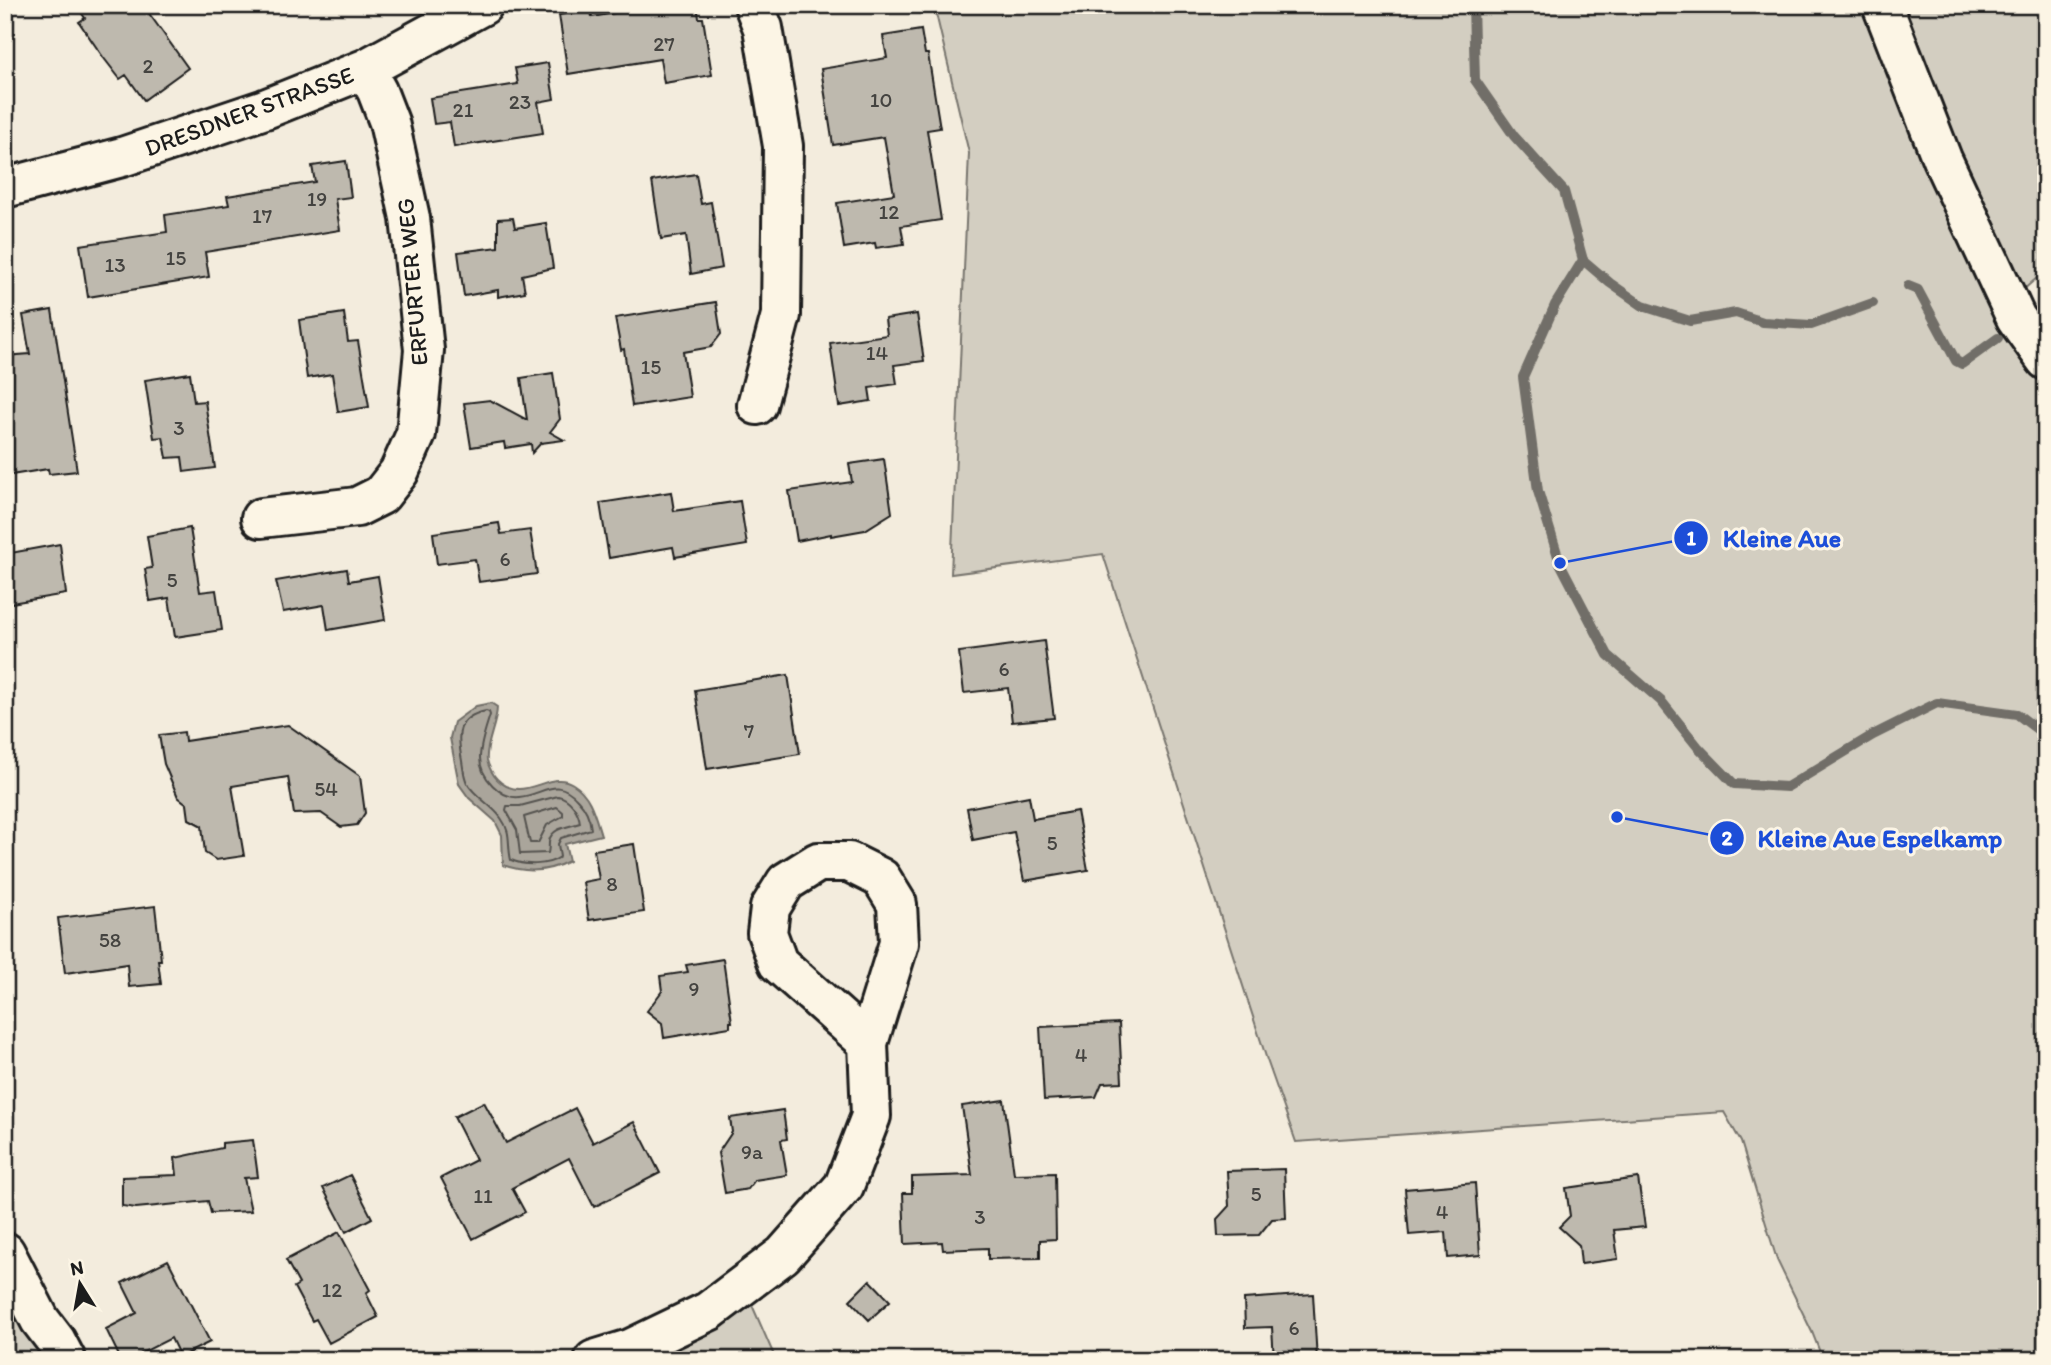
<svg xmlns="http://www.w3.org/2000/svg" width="2051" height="1365" viewBox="0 0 2051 1365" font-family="Itim,sans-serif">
<rect width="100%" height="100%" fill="#f3ecdd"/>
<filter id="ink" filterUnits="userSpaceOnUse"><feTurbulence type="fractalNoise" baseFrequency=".0143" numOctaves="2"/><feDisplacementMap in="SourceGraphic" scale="14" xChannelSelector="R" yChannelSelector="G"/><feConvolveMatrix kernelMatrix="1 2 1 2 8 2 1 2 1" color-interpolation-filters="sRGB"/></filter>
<g filter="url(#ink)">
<path fill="#d3cec1" stroke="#78756e" stroke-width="2" d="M 934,5 L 2046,5 L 2046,270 L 2022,291 L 2046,331 L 2046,1360 L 1823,1360 L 1812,1332 L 1777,1260 L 1741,1142 L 1724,1112 C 1581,1121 1439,1133 1296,1142 L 1267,1060 L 1103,554 L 951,574 L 969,153 Z
M 5,1286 L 42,1360 L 5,1360 Z
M 752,1305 L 776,1360 L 623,1360 L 633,1356 Z"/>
<path fill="#aaa59b" stroke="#716e68" stroke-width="2" d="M 491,703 L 497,707 C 497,724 485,745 487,760 C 488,766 493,775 497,779 C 523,806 549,768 573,784 C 591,795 595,816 601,835 L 565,844 L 569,861 C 548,872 525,873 503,865 L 502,835 L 495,821 L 469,798 L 459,784 L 450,738 L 454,722 L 476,706 Z"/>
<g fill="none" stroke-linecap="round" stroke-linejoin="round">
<path stroke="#55534f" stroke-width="2" d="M 486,711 L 489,712 L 490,715 C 486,728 480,744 480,758 C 480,776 500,799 519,797 C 544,795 556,775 578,800 C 586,808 590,818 591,829 L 561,838 L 558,844 L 560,857 C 548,866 524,866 511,860 C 507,844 512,833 501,818 C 492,805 475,797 467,783 C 464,777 463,768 462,761 C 457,736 455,717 486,711 Z
M 558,796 C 570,798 579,812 580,823 C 569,827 552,827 549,841 C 549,845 549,849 548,853 L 520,854 L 517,830 L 506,810 L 507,806 L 520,806 Z
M 557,807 L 563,812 L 563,816 L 547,825 L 538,843 L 530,843 L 524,817 Z"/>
<path stroke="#716e68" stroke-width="10" d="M 1473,5 L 1475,80 L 1514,136 L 1564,191 L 1583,260 L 1555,305 L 1523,377 L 1538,491 L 1560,563 L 1608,655 L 1661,701 L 1698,747 L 1734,784 L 1787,787 L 1873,735 L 1937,703 L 2017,714 L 2046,736
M 1583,260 L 1610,283 L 1643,306 L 1690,321 L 1736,313 L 1763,322 L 1811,325 L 1873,303
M 1908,286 L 1918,290 L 1956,361 L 1962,364 L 1998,338
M 2044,303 L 2046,301"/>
</g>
<path fill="#beb9ae" stroke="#1c1c1c" stroke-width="2" d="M 76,5 L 143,5 L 188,68 L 144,100 L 126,75 L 120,79 L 103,57 L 79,22 L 85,18 Z
M 660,5 L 697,5 L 699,18 L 703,18 L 712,75 L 664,83 L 660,59 L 568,74 L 559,15 L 591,10 L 592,17 Z
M 921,30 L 925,54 L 928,54 L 940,128 L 927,130 L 941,220 L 901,226 L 904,244 L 876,248 L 875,243 L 844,248 L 837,203 L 894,194 L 884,137 L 833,145 L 821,69 L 887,58 L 883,36 Z
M 548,63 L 554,99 L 538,102 L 543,133 L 454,147 L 450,122 L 434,124 L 430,98 L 518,84 L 515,68 Z
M 346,161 L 351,197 L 335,199 L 340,230 L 205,252 L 209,277 L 88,297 L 80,245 L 167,232 L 165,215 L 229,205 L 227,196 L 315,182 L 312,166 Z
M 696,174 L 701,204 L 711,202 L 722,268 L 691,274 L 686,235 L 661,239 L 652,181 Z
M 513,218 L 515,228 L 546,223 L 553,268 L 522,275 L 525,292 L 498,297 L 498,290 L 464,296 L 458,252 L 498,247 L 498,219 Z
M 716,302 L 721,334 L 711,347 L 683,352 L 690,397 L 632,406 L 624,349 L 621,350 L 615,318 Z
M 52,310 L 77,471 L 49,474 L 48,469 L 5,476 L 5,356 L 30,354 L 23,315 Z
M 344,313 L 348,342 L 358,341 L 369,407 L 338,412 L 332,374 L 307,378 L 299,320 Z
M 917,314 L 924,361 L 894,365 L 897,384 L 869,388 L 871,401 L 839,406 L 830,343 L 887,335 L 885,319 Z
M 190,373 L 194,402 L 205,401 L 215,468 L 184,472 L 182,457 L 167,458 L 163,437 L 154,438 L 145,380 Z
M 553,373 L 560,419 L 550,432 L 564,440 L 541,443 L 532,453 L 531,444 L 505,448 L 504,442 L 471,447 L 464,403 L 490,400 L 527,420 L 521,378 Z
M 884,459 L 892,513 L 865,530 L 831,536 L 831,534 L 797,541 L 789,491 L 852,482 L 849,464 Z
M 671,492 L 674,511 L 740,501 L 747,545 L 675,557 L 673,547 L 609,558 L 600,503 Z
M 499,523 L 501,534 L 530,530 L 537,574 L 479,582 L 475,559 L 437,564 L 433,533 Z
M 190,528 L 200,592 L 216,590 L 222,630 L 175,637 L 169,598 L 150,601 L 145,569 L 152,568 L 147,536 Z
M 60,544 L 66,594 L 5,604 L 5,554 Z
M 347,569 L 349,581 L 378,576 L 385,620 L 328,630 L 324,605 L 283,612 L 276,581 Z
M 1044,641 L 1054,718 L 1012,722 L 1008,688 L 964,693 L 959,652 Z
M 788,675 L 800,754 L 707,769 L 695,690 Z
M 288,725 L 360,776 L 365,813 L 357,825 L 341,827 L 321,813 L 294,814 L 288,777 L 232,786 L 244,856 L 216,860 L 205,853 L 202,826 L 189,819 L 187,804 L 178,797 L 164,764 L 159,735 L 184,732 L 185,741 Z
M 1029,796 L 1033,819 L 1077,811 L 1088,870 L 1024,881 L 1014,832 L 973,840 L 967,808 Z
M 634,844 L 644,912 L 589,920 L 583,882 L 599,879 L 594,850 Z
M 155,906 L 161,960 L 158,960 L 161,984 L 129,987 L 127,964 L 65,973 L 58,918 Z
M 723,959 L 732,1022 L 730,1022 L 730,1027 L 664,1038 L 662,1023 L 647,1011 L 662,991 L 660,976 L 688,972 L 686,965 Z
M 1119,1023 L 1122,1082 L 1102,1083 L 1096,1097 L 1044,1100 L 1040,1027 Z
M 1004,1100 L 1014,1174 L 1055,1173 L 1056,1239 L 1040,1240 L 1040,1258 L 988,1259 L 988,1248 L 943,1250 L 942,1242 L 905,1244 L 903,1193 L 912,1193 L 912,1177 L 972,1175 L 962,1106 Z
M 484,1102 L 506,1143 L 575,1108 L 593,1143 L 634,1122 L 660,1173 L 594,1207 L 569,1158 L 512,1188 L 525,1212 L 473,1239 L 441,1178 L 476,1160 L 454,1117 Z
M 783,1110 L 787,1139 L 781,1140 L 787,1175 L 755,1180 L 748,1189 L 725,1193 L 718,1153 L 732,1132 L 730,1118 Z
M 253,1140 L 258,1177 L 244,1178 L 251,1211 L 211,1213 L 208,1201 L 136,1208 L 122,1206 L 122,1177 L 177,1175 L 175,1158 L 222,1148 L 222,1143 Z
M 1284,1169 L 1286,1218 L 1272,1219 L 1259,1235 L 1218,1236 L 1217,1219 L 1229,1206 L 1227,1171 Z
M 350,1175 L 372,1218 L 346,1232 L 323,1188 Z
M 1638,1178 L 1645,1227 L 1614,1230 L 1618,1259 L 1581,1264 L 1579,1245 L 1559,1227 L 1570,1216 L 1566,1188 Z
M 1475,1183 L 1480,1255 L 1448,1258 L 1446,1232 L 1409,1235 L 1405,1189 Z
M 339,1232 L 370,1290 L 366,1293 L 378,1317 L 329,1343 L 316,1319 L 312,1321 L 294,1287 L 299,1284 L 286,1260 Z
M 168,1260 L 210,1342 L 180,1357 L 171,1338 L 128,1360 L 121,1360 L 106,1329 L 137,1313 L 122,1283 Z
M 870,1280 L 890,1301 L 869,1320 L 850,1300 Z
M 1313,1294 L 1317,1360 L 1274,1360 L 1272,1327 L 1245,1328 L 1244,1299 Z"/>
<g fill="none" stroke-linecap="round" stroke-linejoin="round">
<defs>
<path id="minor" d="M 754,5 L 763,28 L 783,146 L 781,315 L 757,405
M 1882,5 L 1942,159 L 2016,318 L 2046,360
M 5,188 L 122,157 L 265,109 L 365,69 L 483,5
M 261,518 L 357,507 L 381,495 L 399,472 L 416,434 L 424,350 L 410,218 L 389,122 L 377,91 L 365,69
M 5,1252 L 40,1320 L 56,1341 L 66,1360
M 594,1360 L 630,1349 L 709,1311 L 783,1255 L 844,1186 L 871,1116 L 868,1043 L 899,943 L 897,904 L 881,878 L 849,862 L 818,862 L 786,882 L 770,908 L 767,933 L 778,963 L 868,1043"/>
</defs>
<use href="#minor" stroke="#1c1c1c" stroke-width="44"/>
<use href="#minor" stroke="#fcf5e5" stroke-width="38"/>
</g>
</g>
<g text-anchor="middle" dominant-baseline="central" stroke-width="6" stroke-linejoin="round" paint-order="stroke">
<g font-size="21" fill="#444340">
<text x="664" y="43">27</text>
<text x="148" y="65">2</text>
<text x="881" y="99">10</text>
<text x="520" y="101">23</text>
<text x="463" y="109">21</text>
<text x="317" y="198">19</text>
<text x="889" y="211">12</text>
<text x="262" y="215">17</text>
<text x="176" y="257">15</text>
<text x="115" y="264">13</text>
<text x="877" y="352">14</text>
<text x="651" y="366">15</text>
<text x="179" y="427">3</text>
<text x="505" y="558">6</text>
<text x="172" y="579">5</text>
<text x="1004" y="668">6</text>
<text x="749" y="730">7</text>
<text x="326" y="788">54</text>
<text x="1052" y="842">5</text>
<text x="612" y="883">8</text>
<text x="110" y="939">58</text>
<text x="694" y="988">9</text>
<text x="1081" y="1054">4</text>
<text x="752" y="1151">9a</text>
<text x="1256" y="1193">5</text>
<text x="483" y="1195">11</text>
<text x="1442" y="1211">4</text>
<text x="980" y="1216">3</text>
<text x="332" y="1289">12</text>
<text x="1294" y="1327">6</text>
</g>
<g font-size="24" fill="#1c1c1c" stroke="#fcf5e5">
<text transform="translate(249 111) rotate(-20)">DRESDNER STRASSE</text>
<text transform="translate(412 282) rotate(-95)">ERFURTER WEG</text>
</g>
</g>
<path fill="none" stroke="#1d4ed8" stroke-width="2.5" d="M1560 563L1691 538M1617 817L1727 838"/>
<g fill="#1d4ed8" stroke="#fcf5e5" stroke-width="2.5">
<circle cx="1560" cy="563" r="7"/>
<circle cx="1617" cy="817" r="7"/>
<circle cx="1691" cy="538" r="18"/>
<circle cx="1727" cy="838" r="18"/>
</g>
<g font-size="21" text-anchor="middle" font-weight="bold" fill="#fff">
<text x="1691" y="545">1</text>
<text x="1727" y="845">2</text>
</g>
<g font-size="26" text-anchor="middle" font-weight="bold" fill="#1d4ed8" stroke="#fcf5e5" stroke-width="6" stroke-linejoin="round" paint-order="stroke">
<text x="1782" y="547">Kleine Aue</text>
<text x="1880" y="847">Kleine Aue Espelkamp</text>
</g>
<rect width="2051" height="1365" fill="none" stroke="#fcf5e5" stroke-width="28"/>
<rect x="14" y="14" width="2023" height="1337" fill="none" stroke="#1c1c1c" stroke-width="2.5" filter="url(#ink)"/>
<g transform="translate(80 1284) rotate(349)" stroke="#fcf5e5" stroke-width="5" paint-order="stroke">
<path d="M0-5L12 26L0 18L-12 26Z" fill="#1c1c1c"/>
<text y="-10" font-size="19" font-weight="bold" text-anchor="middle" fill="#1c1c1c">N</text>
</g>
</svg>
